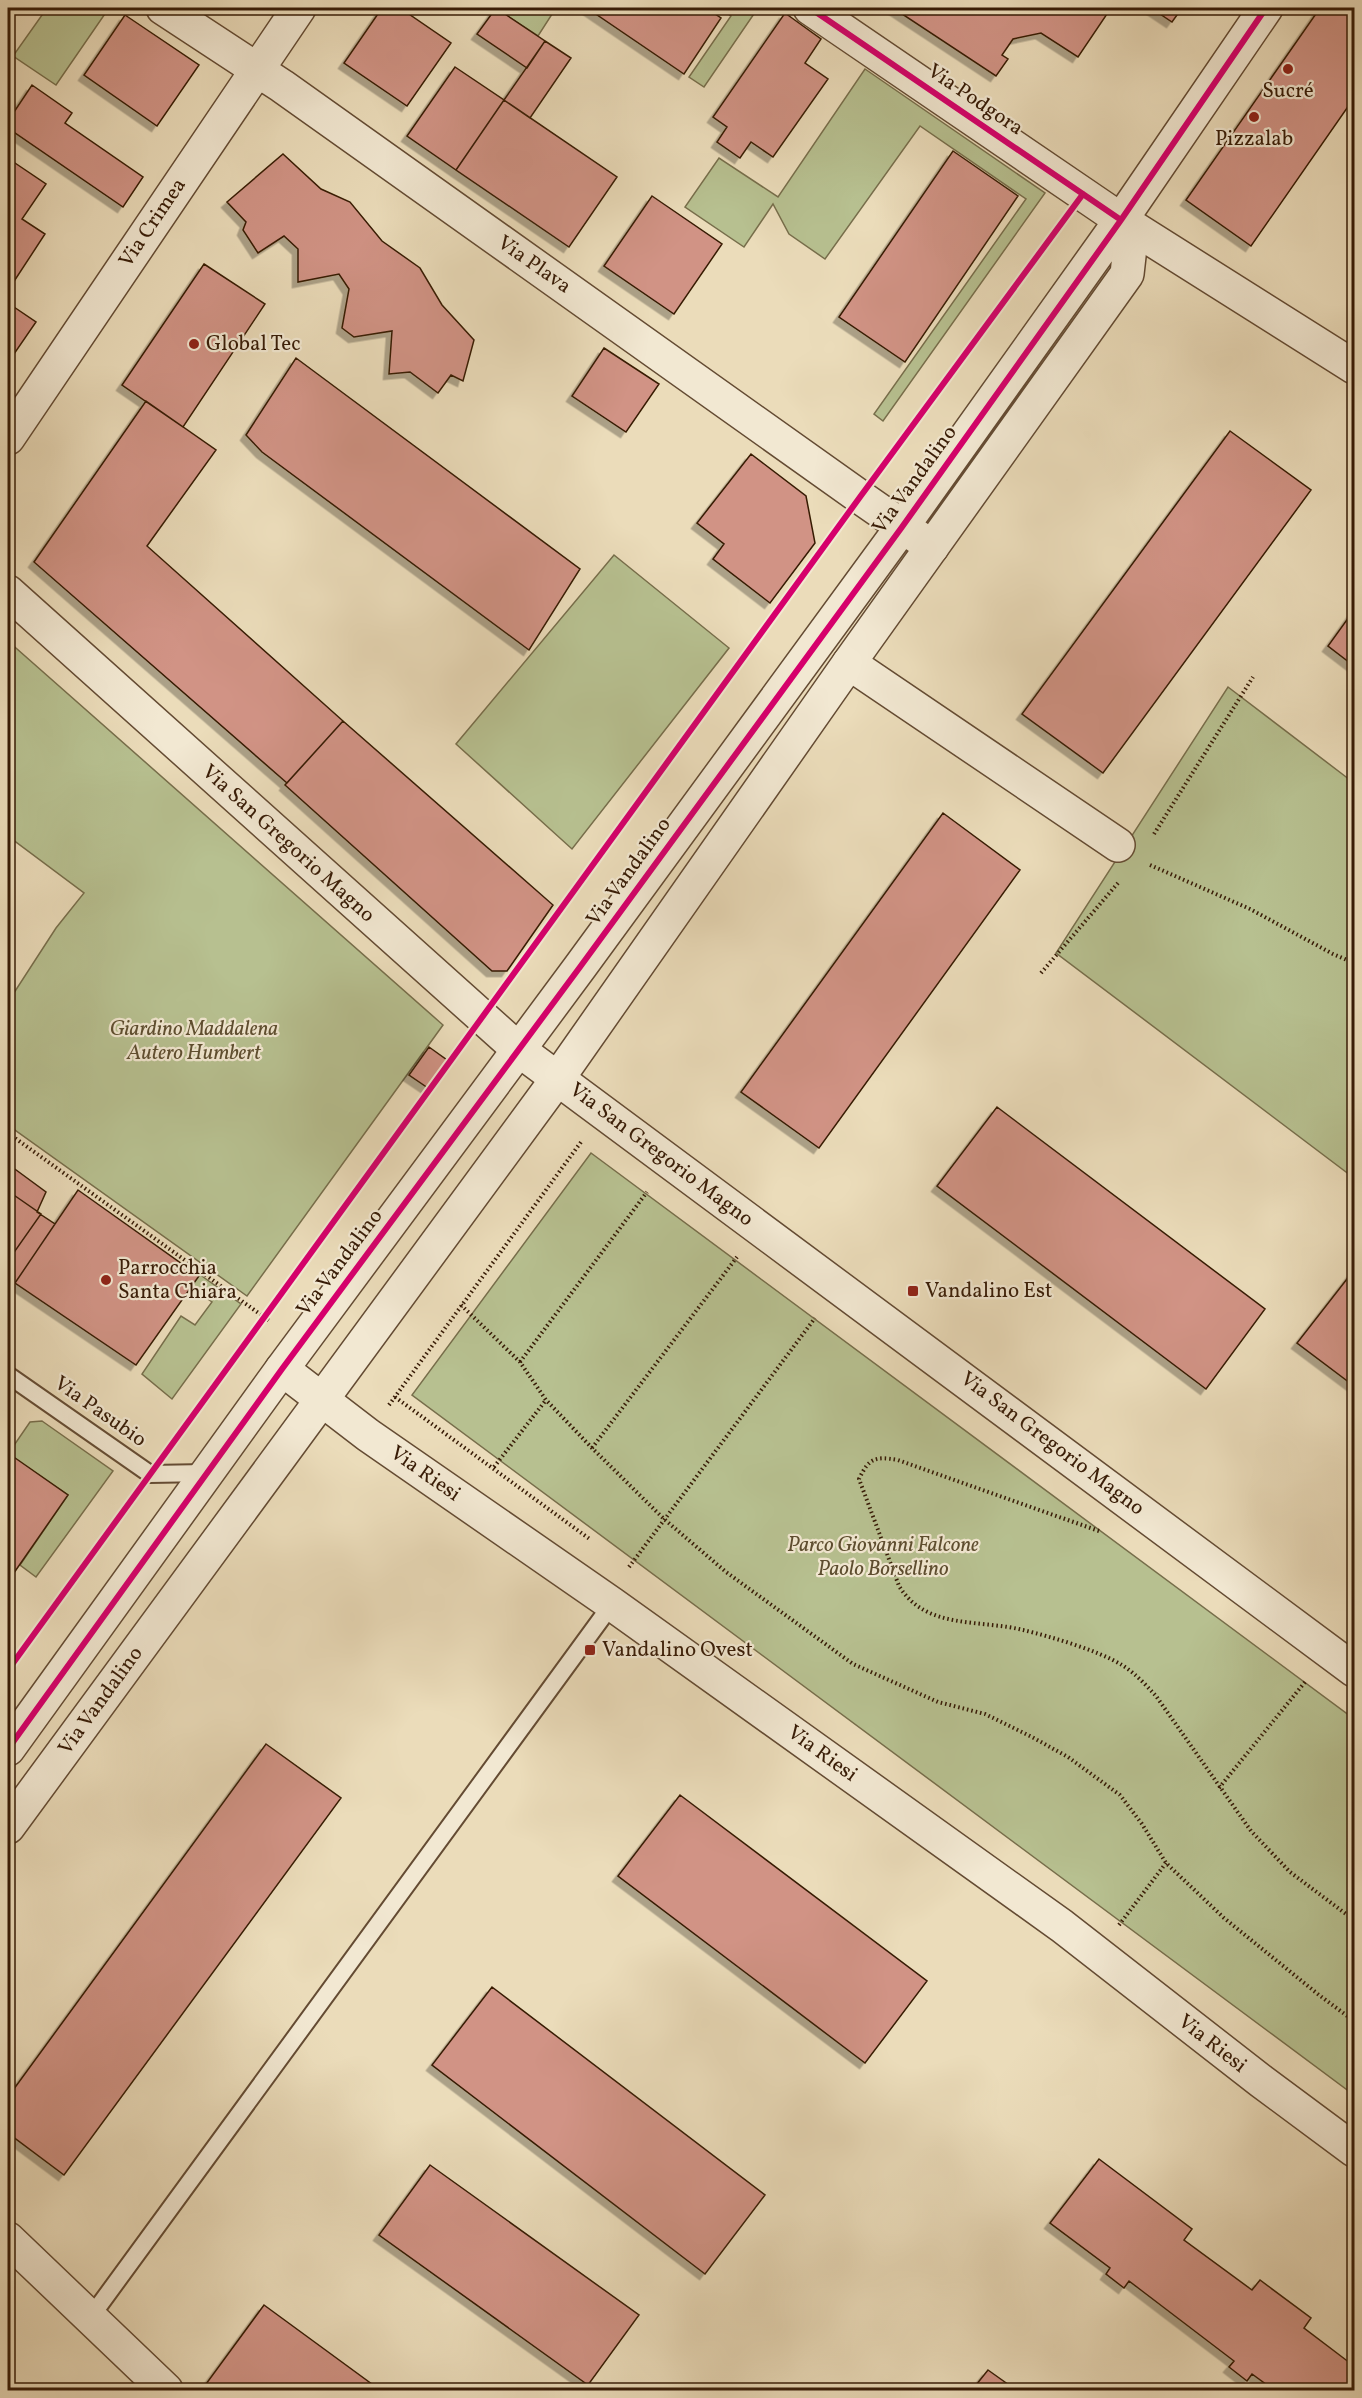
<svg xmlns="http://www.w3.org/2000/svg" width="1362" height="2398" viewBox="0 0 1362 2398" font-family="Vollkorn,serif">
<defs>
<filter id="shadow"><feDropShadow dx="-5.5" dy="5.5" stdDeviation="0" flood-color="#0004"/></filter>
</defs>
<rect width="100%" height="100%" fill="#ebdcba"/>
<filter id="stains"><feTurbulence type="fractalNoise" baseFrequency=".00333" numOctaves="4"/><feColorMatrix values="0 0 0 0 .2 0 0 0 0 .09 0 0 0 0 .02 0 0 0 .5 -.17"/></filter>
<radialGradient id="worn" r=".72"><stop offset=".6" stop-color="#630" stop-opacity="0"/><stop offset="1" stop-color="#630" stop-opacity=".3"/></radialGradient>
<path fill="#b7c090" stroke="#776e4b" stroke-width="1.5" d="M 47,8 L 109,8 L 56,85 L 13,56 Z
M 495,8 L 556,8 L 538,36 Z
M 719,8 L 758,8 L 704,87 L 689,77 L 731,16 Z
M 865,69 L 1045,193 L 883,421 L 874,414 L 1026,199 L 920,126 L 825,259 L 789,234 L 773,204 L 744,247 L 685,207 L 719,158 L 778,197 Z
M 614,555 L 729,648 L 572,849 L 456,744 Z
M 8,641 L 443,1025 L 247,1296 L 8,1125 L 8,1002 L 56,928 L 84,893 L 8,836 Z
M 1228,687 L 1354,783 L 1354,1178 L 1056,953 Z
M 591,1153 L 1354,1719 L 1354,2095 L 412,1395 Z
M 199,1274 L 241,1304 L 172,1399 L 142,1374 L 181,1316 L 195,1325 L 212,1302 L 191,1287 Z
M 42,1421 L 113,1471 L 36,1577 L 20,1565 L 68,1495 L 8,1454 L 30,1422 Z"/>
<path fill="#d19385" stroke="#371b06" stroke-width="1.5" filter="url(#shadow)" d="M 382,8 L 400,8 L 451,43 L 407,106 L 344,63 Z
M 496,8 L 545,41 L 527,68 L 477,34 Z
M 587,8 L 706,8 L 721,18 L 684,74 Z
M 893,8 L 1098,8 L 1107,14 L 1078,57 L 1041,33 L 1013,39 L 1002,55 L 1008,59 L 996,76 Z
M 1151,8 L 1182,8 L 1172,22 Z
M 1320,8 L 1354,8 L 1354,98 L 1251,246 L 1186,200 Z
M 785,13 L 821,39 L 805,63 L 828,79 L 773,157 L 751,142 L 740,158 L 717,142 L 727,127 L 713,117 Z
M 125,15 L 199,65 L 157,126 L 84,75 Z
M 545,41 L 571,58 L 530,118 L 504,100 Z
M 455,67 L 504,100 L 456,170 L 407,136 Z
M 32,85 L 72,113 L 65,123 L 143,177 L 123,207 L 8,128 L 8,121 Z
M 504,100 L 617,177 L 569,247 L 456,170 Z
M 953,151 L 1018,196 L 905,362 L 839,317 Z
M 283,154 L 321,189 L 350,202 L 382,241 L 420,268 L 442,305 L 474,340 L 463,381 L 451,375 L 438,393 L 410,372 L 389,374 L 392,331 L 354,337 L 342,328 L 349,289 L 339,274 L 298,282 L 298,249 L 284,236 L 258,253 L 243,230 L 246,222 L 227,202 Z
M 12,161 L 46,184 L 22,219 L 45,234 L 9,289 L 8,164 Z
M 652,196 L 722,244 L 674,314 L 604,266 Z
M 204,264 L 265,304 L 183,427 L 122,385 Z
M 8,303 L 36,322 L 14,354 L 8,350 Z
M 604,348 L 659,384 L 626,432 L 572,396 Z
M 296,358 L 580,569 L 529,650 L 262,452 L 246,435 Z
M 146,401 L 216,450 L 147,546 L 343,721 L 287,783 L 34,562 Z
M 1230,431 L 1311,490 L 1103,773 L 1022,714 Z
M 751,454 L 806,496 L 815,543 L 770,603 L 713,559 L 724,544 L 697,523 Z
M 1354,610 L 1354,666 L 1328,646 Z
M 343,721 L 553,905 L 507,971 L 492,971 L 285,785 Z
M 943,813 L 1020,870 L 819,1148 L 741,1092 Z
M 429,1047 L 447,1060 L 428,1088 L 409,1075 Z
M 997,1107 L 1265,1309 L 1206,1389 L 937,1186 Z
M 8,1164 L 46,1192 L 37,1212 L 55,1224 L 15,1283 L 8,1278 Z
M 78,1190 L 199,1276 L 136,1365 L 15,1283 Z
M 8,1191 L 41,1214 L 8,1261 Z
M 1354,1270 L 1354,1386 L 1297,1343 Z
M 8,1453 L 68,1495 L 9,1580 L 8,1579 Z
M 266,1744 L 341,1798 L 64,2175 L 8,2133 L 8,2097 Z
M 680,1795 L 927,1981 L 865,2063 L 618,1876 Z
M 492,1987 L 765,2195 L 705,2274 L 432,2065 Z
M 1099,2159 L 1192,2229 L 1184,2240 L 1252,2290 L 1260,2280 L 1311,2318 L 1304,2328 L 1354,2366 L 1354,2390 L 1274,2390 L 1252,2374 L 1247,2381 L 1229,2367 L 1234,2361 L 1129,2281 L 1124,2288 L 1106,2274 L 1110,2268 L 1050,2223 Z
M 430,2165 L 639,2315 L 588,2385 L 379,2235 Z
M 264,2305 L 380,2390 L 215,2390 L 206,2384 Z
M 988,2370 L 1016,2390 L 972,2390 Z"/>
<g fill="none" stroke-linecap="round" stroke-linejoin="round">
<defs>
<path id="service" d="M 8,1375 L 150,1474 L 206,1473
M 90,2318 L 612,1604"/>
<path id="minor" d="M 163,8 L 282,86 L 860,497 L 932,547
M 810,8 L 1121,220 L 1354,367
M 8,438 L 299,8
M 8,592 L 519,1050 L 1354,1670
M 849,663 L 1118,845
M 282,1369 L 368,1435 L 612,1604 L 1062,1926 L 1261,2081 L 1354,2150
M 8,2239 L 166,2390"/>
<path id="tertiary" d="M 8,1749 L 282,1369 L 580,967 L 902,527 L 1121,220 L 1266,8
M 8,1827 L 558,1078 L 849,663 L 1127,274 L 1130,247 L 1121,220"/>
</defs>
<use href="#service" stroke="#644b33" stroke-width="20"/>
<use href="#minor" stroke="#644b33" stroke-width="36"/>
<use href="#tertiary" stroke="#644b33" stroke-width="36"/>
<path stroke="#371b06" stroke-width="4" stroke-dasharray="1.5 3" stroke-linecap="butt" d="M 1154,834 L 1253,677
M 1150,865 L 1250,909 L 1333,954 L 1354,963
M 1041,973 L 1118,883
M 8,1133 L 271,1322
M 461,1305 L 520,1362 L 546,1400 L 592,1448 L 664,1519 L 726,1572 L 853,1664 L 938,1702 L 985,1714 L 1032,1737 L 1068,1757 L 1120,1795 L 1142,1824 L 1166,1863 L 1224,1918 L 1319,1995 L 1354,2021
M 520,1362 L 647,1192
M 395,1397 L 591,1540
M 389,1405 L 581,1142
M 592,1448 L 737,1257
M 494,1467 L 546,1400
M 1099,1531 L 898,1460 C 875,1456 869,1458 859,1479 L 899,1586 C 926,1630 979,1619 1023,1630 C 1052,1637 1097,1650 1122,1665 C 1135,1673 1146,1685 1156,1696 L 1251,1831 L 1290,1872 L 1354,1920
M 629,1567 L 815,1318
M 1219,1788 L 1305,1682
M 1119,1925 L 1166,1863"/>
<use href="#service" stroke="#f2e8d2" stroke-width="16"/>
<use href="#minor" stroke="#f2e8d2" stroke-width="33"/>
<use href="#tertiary" stroke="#f2e8d2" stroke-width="33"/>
<defs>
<path id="cycleway" d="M 810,8 L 1121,220
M 8,1670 L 860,497 L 1083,194
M 8,1749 L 282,1369 L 580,967 L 902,527 L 1121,220 L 1266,8"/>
</defs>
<use href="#cycleway" stroke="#f2e8d2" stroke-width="10"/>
<use href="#cycleway" stroke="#d6006c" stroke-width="6"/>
</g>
<g fill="#8f2418" stroke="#f2e8d2" stroke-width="2">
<circle cx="1288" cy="69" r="6"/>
<circle cx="1254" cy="117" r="6"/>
<circle cx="194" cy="344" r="6"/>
<circle cx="106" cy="1280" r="6"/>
<rect x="907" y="1285" width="12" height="12" rx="3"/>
<rect x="584" y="1644" width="12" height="12" rx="3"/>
</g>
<g text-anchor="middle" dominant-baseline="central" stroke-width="4.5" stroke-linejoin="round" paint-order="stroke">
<g font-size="21" fill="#371b06" stroke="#f2e8d2" text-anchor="start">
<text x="1288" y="91" text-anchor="middle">Sucré</text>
<text x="1254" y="139" text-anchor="middle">Pizzalab</text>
<text x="206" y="344">Global Tec</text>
<text x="118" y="1268">Parrocchia<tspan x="118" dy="24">Santa Chiara</tspan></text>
<text x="925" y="1291">Vandalino Est</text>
<text x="602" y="1650">Vandalino Ovest</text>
</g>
<g font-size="21" fill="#371b06" stroke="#f2e8d2">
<text transform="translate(975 100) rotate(34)">Via Podgora</text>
<text transform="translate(153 223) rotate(-56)">Via Crimea</text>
<text transform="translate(534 265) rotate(35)">Via Plava</text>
<text transform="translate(915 480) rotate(-54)">Via Vandalino</text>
<text transform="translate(288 844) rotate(42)">Via San Gregorio Magno</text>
<text transform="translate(629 872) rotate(-54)">Via Vandalino</text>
<text transform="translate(661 1155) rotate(37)">Via San Gregorio Magno</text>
<text transform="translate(340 1263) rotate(-53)">Via Vandalino</text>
<text transform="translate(100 1412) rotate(35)">Via Pasubio</text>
<text transform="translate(1052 1444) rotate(37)">Via San Gregorio Magno</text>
<text transform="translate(425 1474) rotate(35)">Via Riesi</text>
<text transform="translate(101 1701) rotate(-54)">Via Vandalino</text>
<text transform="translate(822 1754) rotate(36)">Via Riesi</text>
<text transform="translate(1212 2044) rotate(38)">Via Riesi</text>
</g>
<g font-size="21" font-style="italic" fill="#5d4d2f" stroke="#f2e8d2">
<text x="194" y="1029">Giardino Maddalena<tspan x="194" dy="24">Autero Humbert</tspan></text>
<text x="883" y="1545">Parco Giovanni Falcone<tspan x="883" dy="24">Paolo Borsellino</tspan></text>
</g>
</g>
<rect width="1362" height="2398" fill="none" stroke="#ebdcba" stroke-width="30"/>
<rect x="9" y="9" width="1344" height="2380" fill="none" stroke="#371b06" stroke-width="3"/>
<rect x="15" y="15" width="1332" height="2368" fill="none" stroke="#371b06" stroke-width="1.5"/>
<rect width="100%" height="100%" filter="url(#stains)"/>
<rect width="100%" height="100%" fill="url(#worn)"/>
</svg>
